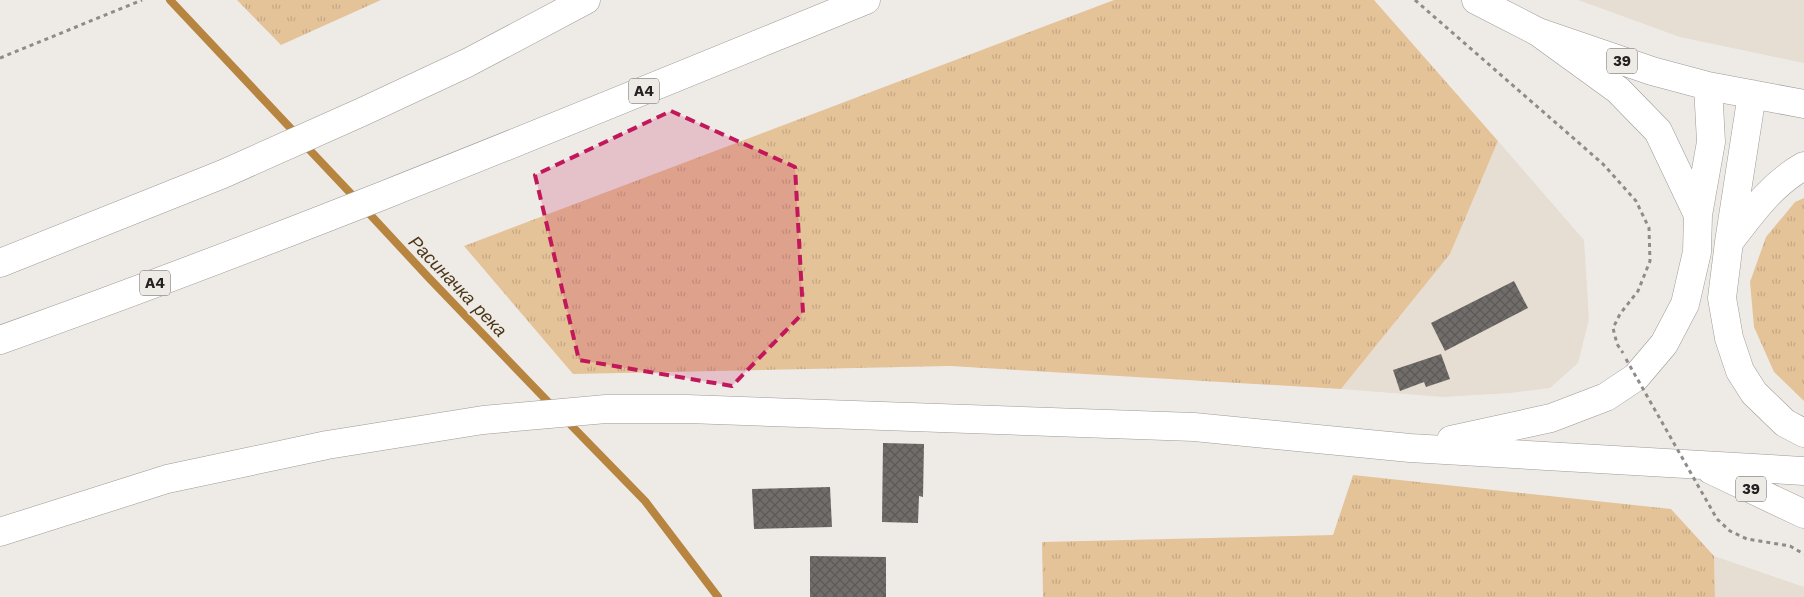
<svg xmlns="http://www.w3.org/2000/svg" width="1804" height="597" viewBox="0 0 1804 597" font-family="'Work Sans',sans-serif">
<defs>
<pattern id="grass-tufts" width="24" height="20" patternUnits="userSpaceOnUse" patternTransform="scale(1.25)"><rect width="24" height="20" fill="#e5c399"/><path d="M3 7l-1-3M5 7V3M7 7l1-3M15 17l-1-3M17 17v-4M19 17l1-3" fill="none" stroke="#c4a784"/></pattern>
<pattern id="building-cross-hatch" width="8" height="8" patternUnits="userSpaceOnUse" patternTransform="scale(1.25)"><rect width="8" height="8" fill="#706d6a"/><path d="M0 0l8 8M0 8l8-8" fill="none" stroke="#5c5957"/></pattern>
</defs>
<rect width="100%" height="100%" fill="#eeebe7"/>
<path fill="#e6ddd3" d="M 1578,0 L 1804,0 L 1804,63 L 1680,37 Z
M 1498,141 L 1584,240 L 1589,319 L 1578,363 L 1550,388 L 1510,393 L 1443,397 L 1341,389 L 1450,254 Z
M 1714,556 L 1804,587 L 1804,597 L 1715,597 Z"/>
<path fill="url(#grass-tufts)" d="M 237,0 L 381,0 L 281,45 Z
M 1114,0 L 1374,0 L 1498,141 L 1450,254 L 1341,389 L 950,366 L 573,374 L 464,246 Z
M 1804,198 L 1804,401 L 1774,372 L 1754,327 L 1750,282 L 1766,237 L 1795,202 Z
M 1353,475 L 1671,509 L 1714,556 L 1715,597 L 1043,597 L 1042,542 L 1333,535 Z"/>
<g fill="none" stroke-linecap="round" stroke-linejoin="round">
<path stroke="#b88540" stroke-width="8" d="M 170,0 L 297,135
M 304,144 L 356,199
M 364,208 L 429,278 L 554,408
M 566,420 L 645,501 L 718,597"/>
</g>
<path fill="url(#building-cross-hatch)" d="M 1514,281 L 1528,308 L 1445,351 L 1431,323 Z
M 1441,354 L 1450,379 L 1426,387 L 1424,382 L 1400,391 L 1393,370 Z
M 883,443 L 924,444 L 923,497 L 919,496 L 918,523 L 882,522 Z
M 830,487 L 832,527 L 754,529 L 752,489 Z
M 810,556 L 886,557 L 886,597 L 810,597 Z"/>
<g fill="none" stroke-linecap="round" stroke-linejoin="round">
<defs>
<path id="major" d="M 1476,0 L 1538,32 L 1652,71 L 1708,86 L 1804,104
M 1752,94 L 1729,242 L 1722,298 L 1729,338 L 1740,371 L 1754,393 L 1785,423 L 1804,433
M 1698,215 L 1711,142 L 1708,86
M 1730,241 C 1752,212 1772,184 1804,166
M 1451,440 L 1551,418 L 1606,397 L 1636,377 L 1664,344 L 1685,304 L 1697,252 L 1698,215 L 1658,131 L 1618,90 L 1538,32
M 1711,470 L 1804,514
M 0,532 L 167,479 L 327,445 L 483,420 L 606,409 L 687,409 L 1194,427 L 1410,448 L 1804,471"/>
<path id="highway" d="M 0,263 L 223,174 L 362,112 L 467,63 L 586,0
M 0,340 C 292,236 579,117 866,0"/>
</defs>
<use href="#major" stroke="#9d9a96" stroke-width="29"/>
<use href="#highway" stroke="#9d9a96" stroke-width="29"/>
<path stroke="#8e8c89" stroke-width="3" stroke-dasharray="4 4" stroke-linecap="butt" d="M 1415,0 L 1603,164 L 1636,201 L 1649,228 L 1650,261 L 1638,291 L 1620,314 L 1613,328 L 1617,344 L 1623,353
M 0,58 L 142,0
M 1717,519 L 1730,531 L 1747,539 L 1790,546 L 1804,554"/>
<use href="#major" stroke="#fff" stroke-width="28"/>
<use href="#highway" stroke="#fff" stroke-width="28"/>
<path stroke="#8e8c89" stroke-width="3" stroke-dasharray="4 4" stroke-linecap="butt" d="M 1626,359 L 1717,519"/>
</g>
<path fill="#c2185b" fill-opacity="0.2" stroke="#c2185b" stroke-width="4" stroke-dasharray="10 6" stroke-linejoin="round" d="M 671,111 L 795,167 L 803,313 L 732,386 L 579,360 L 535,175 Z"/>
<g text-anchor="middle" dominant-baseline="central" stroke-width="4" stroke-linejoin="round" paint-order="stroke">
<g fill="#eeebe7" stroke="#615e5c" stroke-width="1">
<rect x="1607" y="48.5" width="30" height="25" rx="4"/>
<rect x="629" y="78.5" width="30" height="25" rx="4"/>
<rect x="140" y="270.5" width="30" height="25" rx="4"/>
<rect x="1736" y="476.5" width="30" height="25" rx="4"/>
</g>
<g font-size="15" font-weight="bold" fill="#242221">
<text x="1622" y="61">39</text>
<text x="644" y="91">A4</text>
<text x="155" y="283">A4</text>
<text x="1751" y="489">39</text>
</g>
<g font-size="18" font-style="italic" fill="#4c3618" stroke="#eeebe7">
<text transform="translate(458 286) rotate(46)">Расиначка река</text>
</g>
</g>
</svg>
